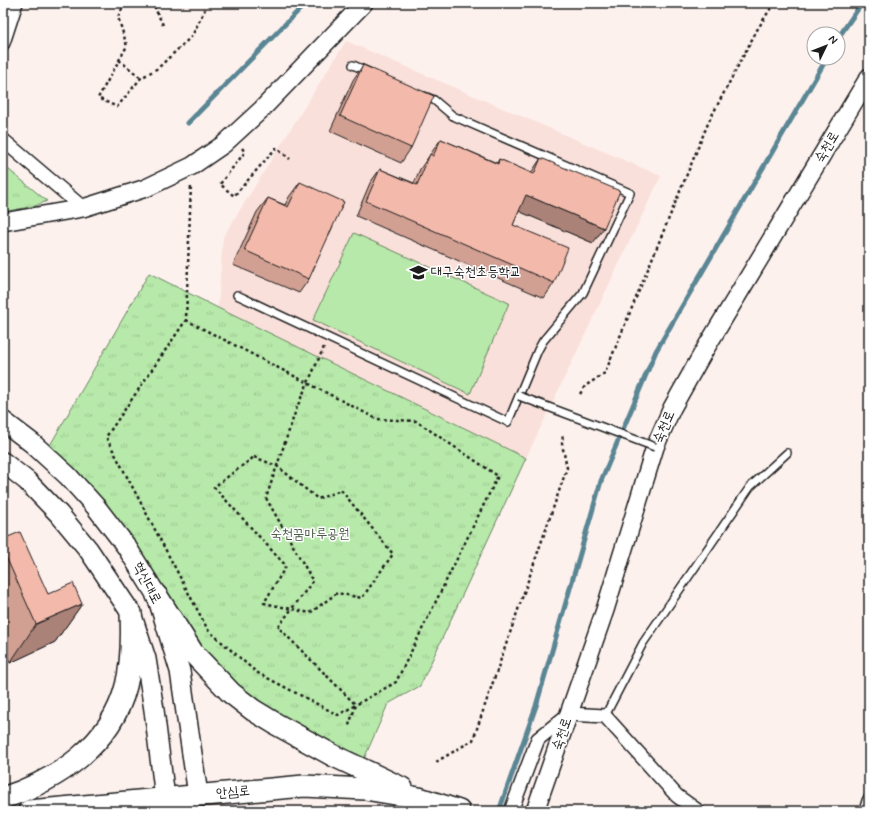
<svg xmlns="http://www.w3.org/2000/svg" width="872" height="814" viewBox="0 0 872 814" font-family="Mynerve,'Poor Story',sans-serif">
<defs>
<pattern id="park-tufts" width="24" height="20" patternUnits="userSpaceOnUse"><rect width="24" height="20" fill="#b7e9aa"/><path d="M3 7l-1-3M5 7V3M7 7l1-3M15 17l-1-3M17 17v-4M19 17l1-3" fill="none" stroke="#9dc792"/></pattern>
</defs>
<rect width="100%" height="100%" fill="#fdf1ee"/>
<filter id="ink" filterUnits="userSpaceOnUse"><feTurbulence type="fractalNoise" baseFrequency=".025" numOctaves="2"/><feDisplacementMap in="SourceGraphic" scale="8" xChannelSelector="R" yChannelSelector="G"/><feConvolveMatrix kernelMatrix="1 2 1 2 8 2 1 2 1" color-interpolation-filters="sRGB"/></filter>
<g filter="url(#ink)">
<path fill="#fae0da" d="M 346,41 L 661,176 L 526,458 L 218,308 L 223,237 Z"/>
<path fill="#b7e9aa" stroke="#6a8263" d="M 354,233 L 509,303 L 470,394 L 313,320 Z"/>
<path fill="url(#park-tufts)" stroke="#6a8263" d="M 3,165 L 47,201 L 35,206 L 3,212 Z
M 149,273 L 218,308 L 526,458 L 420,686 L 388,704 L 360,768 L 231,693 L 45,454 Z"/>
<g fill="none" stroke-linecap="round" stroke-linejoin="round">
<path stroke="#5a8694" stroke-width="5" d="M 838,38 L 862,3
M 188,123 L 306,3
M 499,811 L 536,706 L 601,481 L 656,351 L 827,58"/>
<defs>
<path id="service" d="M 353,65 L 369,72
M 237,295 L 508,422 L 538,350 L 543,341 L 583,293 L 630,193 L 453,116 L 434,100 L 424,96
M 605,716 L 643,643 L 750,487 L 787,453"/>
<path id="minor" d="M 3,43 L 16,3
M 3,140 L 83,208
M 511,811 L 538,739 L 569,714 L 605,716 L 677,796 L 698,811
M 866,811 L 869,801"/>
<path id="tertiary" d="M 3,222 L 83,208 L 146,188 L 192,166 L 224,144 L 262,109 L 364,3
M 535,811 L 605,610 L 655,447 L 672,408 L 704,351 L 869,77"/>
<path id="secondary" d="M 3,421 L 32,443 L 68,476 L 96,507 L 126,546 L 157,596 L 180,671 L 198,795
M 3,462 L 27,481 L 59,514 L 88,549 L 131,613 L 146,659 L 154,710 L 165,798"/>
<path id="primary" d="M 157,596 L 193,653 L 231,693 L 253,710 L 276,724 L 334,756 L 402,788
M 3,798 C 58,780 111,745 126,686 C 132,663 132,636 131,613
M 29,811 L 304,786 L 365,789 L 419,798 L 459,811"/>
</defs>
<use href="#service" stroke="#1c1c1c" stroke-width="10"/>
<use href="#minor" stroke="#1c1c1c" stroke-width="16"/>
<use href="#tertiary" stroke="#1c1c1c" stroke-width="20"/>
<use href="#secondary" stroke="#1c1c1c" stroke-width="22"/>
<use href="#primary" stroke="#1c1c1c" stroke-width="24"/>
<path stroke="#1c1c1c" stroke-width="2.5" stroke-dasharray="3 3" stroke-linecap="butt" d="M 125,3 L 118,17 L 127,46 L 98,98 L 117,107 L 141,78 L 158,68 L 192,36 L 208,3
M 150,3 L 154,6 L 156,3
M 154,6 L 163,25
M 119,60 L 141,78
M 242,148 L 245,152 L 220,184 L 234,196 L 276,148 L 290,159
M 186,320 L 377,419 L 416,421 L 498,476 L 396,682 L 338,715 L 256,672 L 208,630 L 106,437 L 186,320 L 191,184
M 324,347 L 297,407 L 266,498 L 313,581 L 278,627 L 356,705 L 348,728
M 580,394 L 585,386 L 605,373 L 709,121 L 757,30 L 774,3
M 254,457 L 277,466 L 318,499 L 341,490 L 393,554 L 362,598 L 337,593 L 310,613 L 264,603 L 286,566 L 214,487 Z
M 436,762 L 473,740 L 567,468 L 562,444 L 563,435"/>
<use href="#service" stroke="#fff" stroke-width="7"/>
<use href="#minor" stroke="#fff" stroke-width="13"/>
<use href="#tertiary" stroke="#fff" stroke-width="17"/>
<use href="#secondary" stroke="#fff" stroke-width="19"/>
<use href="#primary" stroke="#fff" stroke-width="21"/>
<defs>
<path id="service-bridge" d="M 519,396 L 655,447"/>
</defs>
<use href="#service-bridge" stroke="#1c1c1c" stroke-width="10" stroke-linecap="butt"/>
<use href="#service-bridge" stroke="#fff" stroke-width="7"/>
</g>
<path fill="#d1a093" stroke="#1c1c1c" d="M 363,65 L 411,148 L 401,163 L 330,131 L 353,80 Z
M 441,139 L 497,163 L 499,159 L 531,173 L 541,158 L 593,243 L 519,211 L 513,225 L 554,283 L 544,298 L 356,216 L 370,183 L 380,169 L 414,183 L 420,169 Z
M 300,182 L 309,279 L 299,293 L 233,265 L 257,212 L 268,198 L 285,205 L 289,197 Z
M 3,539 L 48,594 L 82,604 L 55,642 L 10,663 L 3,648 Z"/>
<path fill="#aa8278" stroke="#1c1c1c" d="M 526,195 L 604,228 L 593,243 L 516,210 Z
M 82,604 L 55,642 L 10,663 L 36,624 Z"/>
<path fill="#f3baab" stroke="#1c1c1c" d="M 363,65 L 434,96 L 411,148 L 340,116 Z
M 441,139 L 498,164 L 499,159 L 534,174 L 541,158 L 620,191 L 604,228 L 526,195 L 513,225 L 568,248 L 554,283 L 366,201 L 380,169 L 417,185 L 430,154 L 433,156 Z
M 300,182 L 344,202 L 309,279 L 244,250 L 268,198 L 288,207 Z
M 20,532 L 48,594 L 73,583 L 82,604 L 36,624 L 3,550 L 3,539 Z"/>
</g>
<defs>
<symbol id="school-bare" viewBox="-9 -9 18 18"><path d="M0-5L7-2L0 1L-7-2ZM-4 1L0 2.5L4 1V4Q0 6-4 4Z" fill="#1c1c1c" stroke="#fff" stroke-width="2.5" paint-order="stroke"/></symbol>
</defs>
<g fill-rule="evenodd">
<use href="#school-bare" x="406" y="260" width="25" height="25"/>
</g>
<g text-anchor="middle" dominant-baseline="central" stroke-width="3" stroke-linejoin="round" paint-order="stroke">
<g font-size="14" fill="#1c1c1c" stroke="#fff">
<text transform="translate(827 147) rotate(-59)">숙천로</text>
<text transform="translate(664 427) rotate(-67)">숙천로</text>
<text transform="translate(147 583) rotate(62)">혁신대로</text>
<text transform="translate(562 734) rotate(-71)">숙천로</text>
<text transform="translate(233 792) rotate(-5)">안심로</text>
</g>
<g font-size="14" fill="#1c1c1c" stroke="#fff" text-anchor="start">
<text x="431" y="272">대구숙천초등학교</text>
</g>
<g font-size="14" fill="#4a5a47" stroke="#fff">
<text x="310" y="534">숙천꿈마루공원</text>
</g>
</g>
<rect width="872" height="814" fill="none" stroke="#fff" stroke-width="16"/>
<rect x="8" y="8" width="856" height="798" fill="none" stroke="#1c1c1c" stroke-width="1.5" filter="url(#ink)"/>
<g transform="translate(826 46) rotate(47)"><circle r="19" fill="#ffffff" stroke="#a4a4a4"/>
<path d="M0-3L7 15L0 10L-7 15Z" fill="#1c1c1c"/>
<text y="-6" font-size="11" font-weight="bold" text-anchor="middle" fill="#1c1c1c">N</text>
</g>
</svg>
